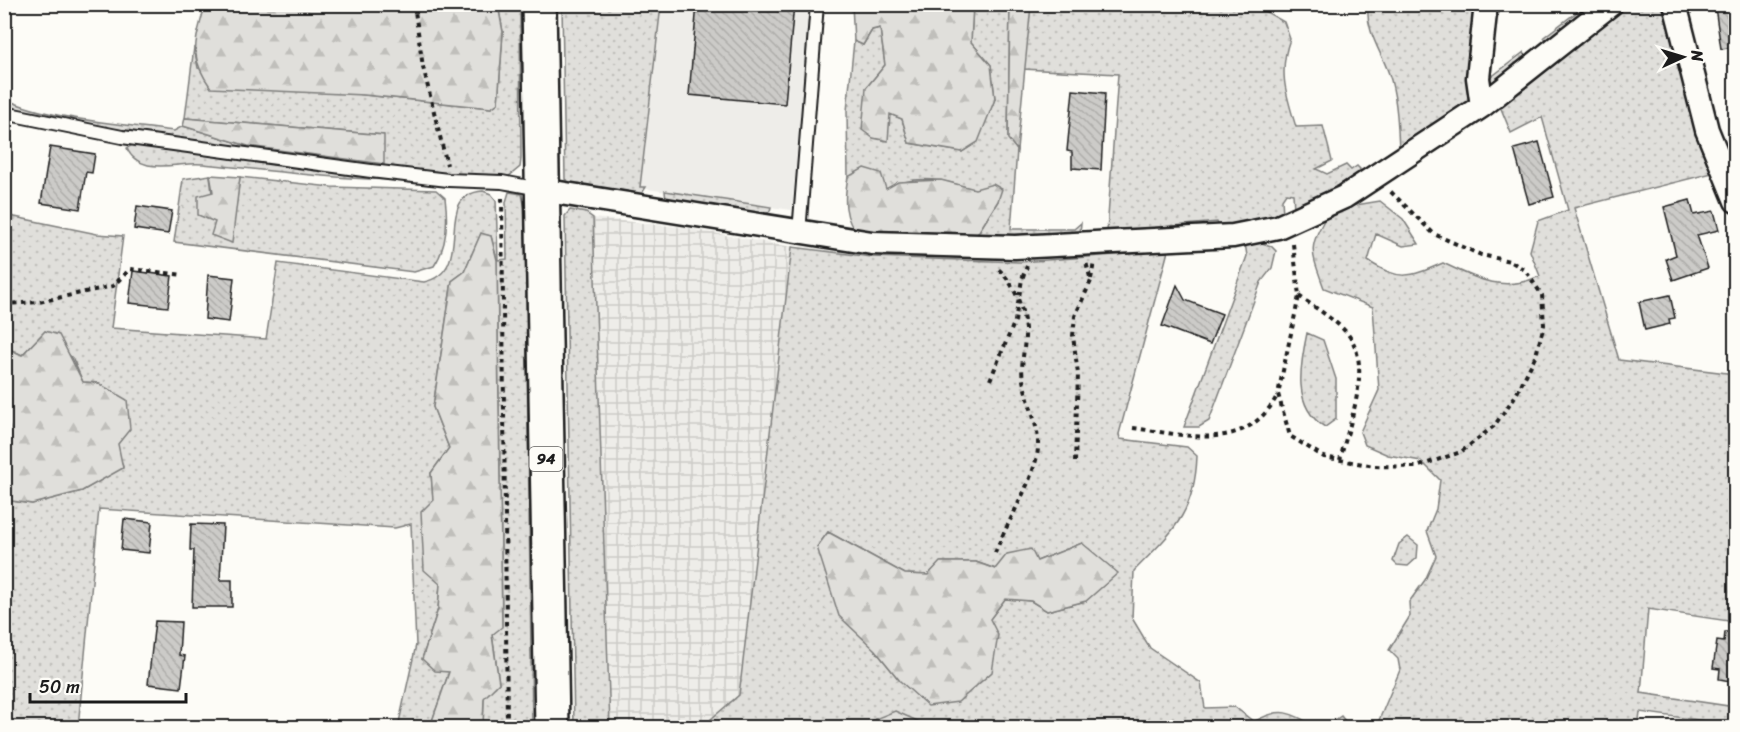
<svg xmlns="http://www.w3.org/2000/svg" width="1740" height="732" viewBox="0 0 1740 732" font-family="Sriracha,sans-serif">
<defs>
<pattern id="industrial-grid" width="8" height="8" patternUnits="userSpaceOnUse" patternTransform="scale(1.5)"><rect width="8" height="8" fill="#eeede9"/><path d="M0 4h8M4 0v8" fill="none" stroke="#cccbc7"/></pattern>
<pattern id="grass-dots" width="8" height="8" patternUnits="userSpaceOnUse" patternTransform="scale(1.5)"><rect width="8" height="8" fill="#e0dfdb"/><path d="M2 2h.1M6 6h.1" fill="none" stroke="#c0bfbb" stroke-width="1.8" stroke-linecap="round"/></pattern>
<pattern id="forest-firs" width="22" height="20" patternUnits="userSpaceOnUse" patternTransform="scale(1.5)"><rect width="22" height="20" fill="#e0dfdb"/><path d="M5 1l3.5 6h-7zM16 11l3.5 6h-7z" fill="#c0bfbb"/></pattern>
<pattern id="building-back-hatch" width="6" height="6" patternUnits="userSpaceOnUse" patternTransform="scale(1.5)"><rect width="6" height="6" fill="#cccbc8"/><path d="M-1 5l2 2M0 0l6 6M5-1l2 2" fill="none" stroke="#afaeab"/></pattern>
</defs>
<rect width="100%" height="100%" fill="#fdfcf7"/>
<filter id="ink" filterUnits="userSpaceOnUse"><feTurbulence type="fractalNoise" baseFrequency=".0167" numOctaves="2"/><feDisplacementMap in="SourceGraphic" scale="12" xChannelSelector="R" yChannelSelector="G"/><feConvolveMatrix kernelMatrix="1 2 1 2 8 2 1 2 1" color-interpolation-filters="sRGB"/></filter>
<g filter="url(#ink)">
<path fill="#eeede9" d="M 661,5 L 810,5 L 792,210 L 640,188 Z"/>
<path fill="url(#industrial-grid)" d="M 593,218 L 681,227 L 792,247 L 739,696 L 701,727 L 610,727 Z"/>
<path fill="url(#grass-dots)" stroke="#7e7e7c" stroke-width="1.5" fill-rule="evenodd" d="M 498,5 L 520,5 L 521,159 L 520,167 L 508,177 L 433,174 L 73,123 L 5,108 L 5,99 C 50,120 123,124 174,131 L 183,126 L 248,146 L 384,135 L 185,118 L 194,47 L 198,68 L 364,95 L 491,108 L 498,103 L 503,32 Z
M 562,5 L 661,5 L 640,187 L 646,187 L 641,195 L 580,190 L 565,179 Z
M 973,5 L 1010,5 L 1008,138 L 1017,150 L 1011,229 L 1074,229 L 1081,223 L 1080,233 L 973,241 L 998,201 C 965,184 921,169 886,189 L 848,177 L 847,111 L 854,41 L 863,45 L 872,30 L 880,28 L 885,65 L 866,88 L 890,114 L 902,119 L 909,143 L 962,152 L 977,142 L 995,99 L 991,65 L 971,42 Z
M 1031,5 L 1254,5 L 1284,22 L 1290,39 C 1278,72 1286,94 1296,127 L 1323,126 L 1332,161 L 1316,169 L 1327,174 L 1346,165 L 1351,170 L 1357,166 L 1360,169 C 1357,186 1310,202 1294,209 L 1293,194 L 1286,193 L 1282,199 L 1283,215 L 1220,229 L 1217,222 L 1107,232 L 1118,74 L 1023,69 Z
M 1368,5 L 1480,5 L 1470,103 L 1399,150 C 1398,126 1397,102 1391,80 C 1384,55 1365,33 1368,5 Z
M 1586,5 L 1596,5 L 1547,41 L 1544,37 Z
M 1624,5 L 1670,5 L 1716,172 L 1574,208 L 1619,360 L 1735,374 L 1735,622 L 1648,609 L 1641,693 L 1735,707 L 1735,725 L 1640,712 L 1638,727 L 1370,727 L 1377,725 L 1400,670 L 1398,659 L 1389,650 L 1410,616 L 1409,602 L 1425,580 L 1436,556 L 1427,531 L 1436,509 L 1440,480 L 1421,461 L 1388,455 L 1365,445 L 1360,432 L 1379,390 L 1373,307 L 1324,288 C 1310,249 1308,249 1328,213 L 1356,205 L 1380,201 L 1403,219 L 1419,244 L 1403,246 L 1376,234 L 1368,261 C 1400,281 1408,278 1443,263 C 1477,279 1503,293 1540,276 L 1530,251 L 1538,221 L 1568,210 L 1542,117 L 1511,133 L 1500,106 L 1508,95 Z
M 1524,52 L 1527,61 L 1493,86 L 1486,81 Z
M 134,144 L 397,180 C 332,179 268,170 203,164 C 185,162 166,169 148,165 C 139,163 130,157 127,148 Z
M 210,175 L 215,222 L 231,242 L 240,177 L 331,187 L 436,190 L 445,198 C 448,220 447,247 434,266 L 414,272 L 174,242 L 183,179 Z
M 483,191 L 491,194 L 496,200 L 498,260 L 507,259 L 506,202 L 509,192 L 522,194 L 525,209 L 532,727 L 483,727 L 484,697 L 499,683 L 492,634 L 502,626 L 497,260 L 491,236 L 481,234 L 464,272 L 452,281 L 433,407 L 449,448 L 431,473 L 440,584 L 438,609 L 422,659 L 449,672 L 430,727 L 398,727 L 416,645 L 411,524 L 395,528 L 99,509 L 78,727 L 5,727 L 5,500 L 32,504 L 82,491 L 123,467 L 98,383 L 83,382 L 73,359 L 45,331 L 22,355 L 5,347 L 5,215 L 97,234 L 123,236 L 111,328 L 266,339 L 278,263 L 424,282 C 478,270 430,195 483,191 Z
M 665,191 L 771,207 L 770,211 L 763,216 L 666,201 Z
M 570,210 L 586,213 L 593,218 L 610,727 L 574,727 L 565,216 Z
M 1256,241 L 1271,246 L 1276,251 L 1272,268 L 1261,282 L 1209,421 L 1199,427 L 1184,427 L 1247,256 L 1245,243 Z
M 792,247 L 872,257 L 1020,262 L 1168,251 L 1119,434 L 1120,439 L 1187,447 L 1197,456 C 1195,514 1172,532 1134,571 L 1132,618 L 1150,648 L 1201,683 L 1205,708 L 1235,707 L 1254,722 C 1280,706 1291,712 1315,727 L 923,728 L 922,723 L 875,719 L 869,728 L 728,727 L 711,719 L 739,695 ZM 828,532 L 905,574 L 928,575 L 941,562 L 976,562 L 996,569 L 1037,561 L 1082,543 L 1086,601 L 1047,611 L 1031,601 L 1005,599 L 990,619 L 900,681 L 875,650 L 817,547 Z
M 1307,333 L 1323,340 L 1336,379 L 1336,419 L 1325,427 C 1292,407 1300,366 1307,333 Z
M 1408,537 L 1418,545 L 1417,558 L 1408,566 L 1397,565 L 1393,561 L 1399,544 Z
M 1341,716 L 1350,727 L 1325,727 Z"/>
<path fill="url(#forest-firs)" stroke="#7e7e7c" stroke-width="1.5" d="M 205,5 L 498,5 L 503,32 L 498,103 L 491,108 L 364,95 L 211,88 C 187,54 196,42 205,5 Z
M 852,5 L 973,5 L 971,42 L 991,65 L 995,99 L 978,142 L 962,152 L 909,143 L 902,119 L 890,114 L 888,141 L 873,138 L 862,130 L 866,88 L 885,65 L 880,28 L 872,30 L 863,45 L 854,41 Z
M 1010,5 L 1031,5 L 1017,150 L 1008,139 Z
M 185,118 L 384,135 L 384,164 L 248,146 L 183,126 Z
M 864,168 L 881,173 L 886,189 L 898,182 L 941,180 L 975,189 L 993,184 L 1002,189 L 998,201 L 973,241 L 859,236 C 843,219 844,198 848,177 Z
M 210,175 L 240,177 L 232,243 L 211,235 L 215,222 L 198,215 L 198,196 L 213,192 Z
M 481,233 L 491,236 L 497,260 L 502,627 L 492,635 L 499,683 L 484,698 L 483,727 L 430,727 L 449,672 L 435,671 L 422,659 L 438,609 L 440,584 L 424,570 L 421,512 L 433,500 L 431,473 L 449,448 L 433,407 L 452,281 L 464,272 Z
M 45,331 L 59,335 L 83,382 L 98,383 L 127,400 L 130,429 L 118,444 L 123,468 L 82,491 L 32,504 L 5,500 L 5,347 L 22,355 Z
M 828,532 L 905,574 L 928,575 L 940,562 L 976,562 L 995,569 L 1007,554 L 1031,549 L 1037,561 L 1082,543 L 1118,573 L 1086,601 L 1047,611 L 1031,601 L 1005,599 L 990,619 L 998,635 L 992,672 L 958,702 L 928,706 L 900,681 L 875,650 L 839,616 L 817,547 Z
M 895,711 L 922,723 L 923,727 L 869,727 L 875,719 Z"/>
<path fill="url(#building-back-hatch)" stroke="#1c1c1c" stroke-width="1.5" d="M 697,4 L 794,4 L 785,104 L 689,95 Z
M 1736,4 L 1736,47 L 1721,49 L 1715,7 Z
M 1073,90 L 1105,93 L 1101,170 L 1072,168 L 1072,152 L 1067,151 Z
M 1539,142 L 1554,197 L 1529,204 L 1514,149 Z
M 50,147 L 95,154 L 92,173 L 86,172 L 80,209 L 41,203 Z
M 1690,200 L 1694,215 L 1714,211 L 1719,230 L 1697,235 L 1708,268 L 1673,280 L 1666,259 L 1676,255 L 1664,207 Z
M 137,206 L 172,211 L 168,234 L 134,229 Z
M 133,271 L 172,276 L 168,307 L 129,303 Z
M 208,275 L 234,278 L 229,322 L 205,319 Z
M 1177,285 L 1185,300 L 1222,314 L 1210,344 L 1162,326 Z
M 1670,295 L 1675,318 L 1669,319 L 1670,324 L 1645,330 L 1639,302 Z
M 124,519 L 152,522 L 149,553 L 121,550 Z
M 191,524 L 223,525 L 220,580 L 232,580 L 232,607 L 192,607 L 194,550 L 190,550 Z
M 155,621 L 181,622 L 179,655 L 185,656 L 181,688 L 148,684 Z
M 1725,632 L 1736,632 L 1736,682 L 1719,679 L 1720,669 L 1713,668 L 1717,641 L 1724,642 Z"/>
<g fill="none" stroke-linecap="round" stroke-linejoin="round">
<defs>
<path id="service" d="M 4,113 L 122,137 L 371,171 L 448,180 L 502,182 L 540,189
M 799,233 L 817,4"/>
<path id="minor" d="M 1675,4 L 1707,130 L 1736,201
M 1482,106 L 1478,78 L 1486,4
M 541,190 L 872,243 L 1015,247 L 1233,236 L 1278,227 L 1344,197 L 1482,106 L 1611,4"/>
<path id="primary" d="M 539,4 L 552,728"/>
</defs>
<use href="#service" stroke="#1c1c1c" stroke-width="16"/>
<use href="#minor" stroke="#1c1c1c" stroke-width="27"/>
<use href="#primary" stroke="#1c1c1c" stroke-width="38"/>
<path stroke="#1c1c1c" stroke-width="4" stroke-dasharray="4.5 4.5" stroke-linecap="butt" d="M 414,4 L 423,67 L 447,165
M 502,198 L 507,728
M 1293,244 L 1299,296 L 1278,394 L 1290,436 L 1324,457 L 1374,466 L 1416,467 L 1461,452 L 1494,426 L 1516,395 L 1536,355 L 1544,325 L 1542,295 L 1525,270 L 1510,261 L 1481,255 L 1434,234 L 1389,190
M 1091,279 L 1094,262
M 1299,296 C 1314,307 1331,317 1344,330 C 1376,361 1349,423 1340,460
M 4,304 L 39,302 L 113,286 L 130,269 L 183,275
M 990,380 L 1015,321 L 1022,279 L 1027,266
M 1133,428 C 1188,435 1247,454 1278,394
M 1075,462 L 1078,374 L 1073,336 L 1075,316 L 1091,281 L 1086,262
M 995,553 C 1007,522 1030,487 1037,456 C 1042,430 1028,406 1023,380 C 1020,363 1026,346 1025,329 C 1023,307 1014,282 997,268"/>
<use href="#service" stroke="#fdfcf7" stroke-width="12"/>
<use href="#minor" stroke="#fdfcf7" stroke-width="22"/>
<use href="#primary" stroke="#fdfcf7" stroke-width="33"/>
</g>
</g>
<g text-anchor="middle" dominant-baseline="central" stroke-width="4.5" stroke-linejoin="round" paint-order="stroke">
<rect fill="#fdfcf7" stroke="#605f5e" stroke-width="1.5" x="529.5" y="447" width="33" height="24" rx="4.5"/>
<g font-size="15" font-weight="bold" fill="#1c1c1c">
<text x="546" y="459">94</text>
</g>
</g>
<rect width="1740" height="732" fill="none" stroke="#fdfcf7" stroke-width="24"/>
<rect x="12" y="12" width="1716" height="708" fill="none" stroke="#1c1c1c" stroke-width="2" filter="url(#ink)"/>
<g transform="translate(1683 57) rotate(86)" stroke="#fdfcf7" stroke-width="4.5" paint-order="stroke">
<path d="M0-4.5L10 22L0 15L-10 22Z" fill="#1c1c1c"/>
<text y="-9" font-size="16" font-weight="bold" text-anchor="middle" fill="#1c1c1c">N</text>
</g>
<path d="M30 693v9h156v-9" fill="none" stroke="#1c1c1c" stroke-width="3"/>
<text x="39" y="693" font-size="18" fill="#1c1c1c" stroke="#fdfcf7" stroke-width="4.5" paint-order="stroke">50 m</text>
</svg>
